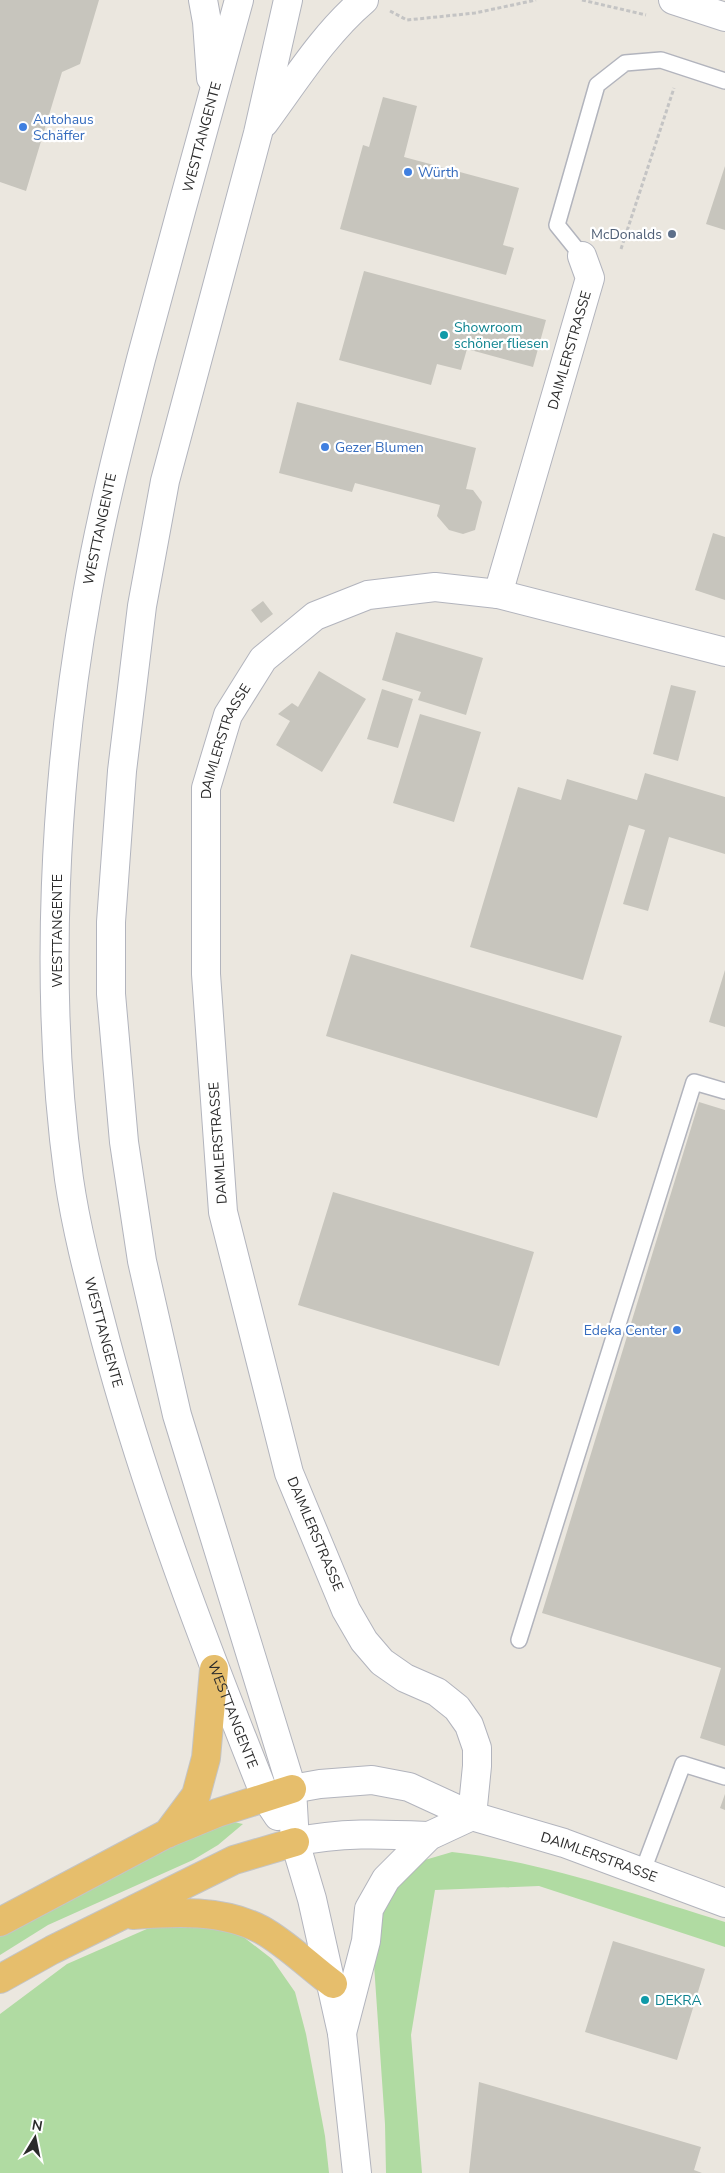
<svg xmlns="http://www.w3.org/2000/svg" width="725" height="2173" viewBox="0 0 725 2173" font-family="'Nunito Sans',sans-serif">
<rect width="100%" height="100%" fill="#ebe7df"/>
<path fill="#b0dba2" d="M 229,1821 L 243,1824 L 218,1845 L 193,1860 L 48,1925 L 0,1955 L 0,1932 L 186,1834 Z
M 452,1852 C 541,1861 639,1896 725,1922 L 725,1947 L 539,1886 L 435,1890 L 411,2035 L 422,2173 L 386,2173 L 385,2124 L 373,1950 L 381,1898 L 418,1862 Z
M 199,1922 L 237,1932 L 272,1959 L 295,1992 L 306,2034 L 325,2136 L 329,2173 L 0,2173 L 0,2014 L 67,1964 L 149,1928 Z"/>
<path fill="#c7c5bd" d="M 0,0 L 99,0 L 80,64 L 62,72 L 26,191 L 0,182 Z
M 383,97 L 417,106 L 404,157 L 519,188 L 503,245 L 514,248 L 506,275 L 340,229 L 363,145 L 369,147 Z
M 725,166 L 725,230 L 706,224 Z
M 364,271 L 546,320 L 533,367 L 467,349 L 461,370 L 437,364 L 431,385 L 339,360 Z
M 297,402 L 476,448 L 466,489 L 473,490 L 482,502 L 475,530 L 463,534 L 449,530 L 437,516 L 440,505 L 355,483 L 352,492 L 279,473 Z
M 713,533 L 725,537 L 725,600 L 695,590 Z
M 263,601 L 273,614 L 261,623 L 251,610 Z
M 396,632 L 483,658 L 466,715 L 418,700 L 421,692 L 382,680 Z
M 319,671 L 366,699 L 322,772 L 276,745 L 290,721 L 278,714 L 292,703 L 298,707 Z
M 671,685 L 696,691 L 678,761 L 653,754 Z
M 382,689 L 413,699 L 398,748 L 367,739 Z
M 420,714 L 481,732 L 454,822 L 393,803 Z
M 645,773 L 725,797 L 725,854 L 669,837 L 648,911 L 623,904 L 645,830 L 629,825 L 583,980 L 470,947 L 518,787 L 561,800 L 567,779 L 637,800 Z
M 351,954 L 622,1036 L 597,1118 L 326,1036 Z
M 725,970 L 725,1027 L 709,1022 Z
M 699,1102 L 725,1110 L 725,1746 L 700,1738 L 721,1668 L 542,1613 Z
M 333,1192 L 534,1252 L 499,1366 L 298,1305 Z
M 725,1794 L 725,1810 L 720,1808 Z
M 613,1941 L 705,1969 L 677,2060 L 585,2032 Z
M 479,2082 L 701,2147 L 694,2170 L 702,2173 L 469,2173 Z"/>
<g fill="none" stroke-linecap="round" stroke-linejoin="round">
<defs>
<path id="service" d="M 582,256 L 557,225 L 597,85 L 625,63 L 661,60 L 725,81
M 519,1640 L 694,1082 L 725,1091
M 642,1873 L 683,1764 L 725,1777"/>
<g id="minor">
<path id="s1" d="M 498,594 L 590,278 L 582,256"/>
<path id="s2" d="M 472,1816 L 477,1766 L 477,1748 L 469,1725 L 457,1708 L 437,1692 L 405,1678 L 382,1662 L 364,1641 L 346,1610 L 289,1473 L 223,1212 L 206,974 L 206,788 L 228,715 L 263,659 L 315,616 L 368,595 L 435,587 L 498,594 L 725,652"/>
</g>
<g id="tertiary">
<path id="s3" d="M 292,1789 L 320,1784 L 372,1780 L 409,1787 L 472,1816 L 564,1843 L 725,1903"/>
<path d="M 295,1842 C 340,1832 383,1834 429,1836"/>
<path d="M 342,2033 L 366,1941 L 369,1909 L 386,1879 L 429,1836 L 472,1816"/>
</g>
<g id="secondary">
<path d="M 203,0 L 207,22 L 211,78"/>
<path id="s4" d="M 239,0 C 206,120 173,239 141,359 C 121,437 101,515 87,595 C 54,780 43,992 69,1179 C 77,1234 92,1288 106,1342 C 148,1498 206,1648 266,1798 L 278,1816"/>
<path d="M 288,0 L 258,133 L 165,481 L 142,606 L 122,771 L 111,922 L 111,994 L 124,1142 L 142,1261 L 177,1415 L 292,1789 L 295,1842 L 312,1899 L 342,2033 L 357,2173"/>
<path d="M 673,0 L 725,17"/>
<path d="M 264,123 C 295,81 324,34 364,0"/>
</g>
<path id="trunk" d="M 167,1834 L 196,1795 L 206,1758 L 214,1669
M 133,1915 C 175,1912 223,1909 262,1930 C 287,1944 310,1967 333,1984
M 0,1922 L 166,1834 L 217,1813 L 292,1789
M 0,1979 L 52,1950 L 234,1860 L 295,1842"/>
</defs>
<use href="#service" stroke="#b2b4bd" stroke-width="18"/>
<use href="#minor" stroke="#b2b4bd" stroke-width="30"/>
<use href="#tertiary" stroke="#b2b4bd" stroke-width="30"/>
<use href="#secondary" stroke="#b2b4bd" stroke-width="30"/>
<use href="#trunk" stroke="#c4c4c4" stroke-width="30"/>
<path stroke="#c4c4c4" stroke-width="3" stroke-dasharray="4 2.5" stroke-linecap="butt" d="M 582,0 L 646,15
M 390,11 L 407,20 L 475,13 L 536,0
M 621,249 L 674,88"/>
<use href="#service" stroke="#fff" stroke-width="15"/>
<use href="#minor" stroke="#fff" stroke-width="28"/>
<use href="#tertiary" stroke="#fff" stroke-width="28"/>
<use href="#secondary" stroke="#fff" stroke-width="28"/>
<use href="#trunk" stroke="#e6be6c" stroke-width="28"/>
</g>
<g fill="#3f7fe0" stroke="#fff" stroke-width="2">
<circle cx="23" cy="127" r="5"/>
<circle cx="408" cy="172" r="5"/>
<circle cx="325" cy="447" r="5"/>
<circle cx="677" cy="1330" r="5"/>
</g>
<circle fill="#5c6f8a" stroke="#fff" stroke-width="2" cx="672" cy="234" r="5"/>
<g fill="#0f9aa8" stroke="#fff" stroke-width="2">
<circle cx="444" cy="335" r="5"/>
<circle cx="645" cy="2000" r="5"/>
</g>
<g text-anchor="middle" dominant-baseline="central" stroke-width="4.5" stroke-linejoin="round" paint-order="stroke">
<g font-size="14" fill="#366cbe" stroke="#fff" text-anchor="start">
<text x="33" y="119">Autohaus<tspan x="33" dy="16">Schäffer</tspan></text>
<text x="418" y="172">Würth</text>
<text x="335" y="447">Gezer Blumen</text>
<text x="667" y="1330" text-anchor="end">Edeka Center</text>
</g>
<g font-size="14" fill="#2b2b2b" stroke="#fff">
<text transform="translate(202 137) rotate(-75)">WESTTANGENTE</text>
<text stroke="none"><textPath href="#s1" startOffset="254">DAIMLERSTRASSE</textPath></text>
<text transform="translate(100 529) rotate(-78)">WESTTANGENTE</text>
<text stroke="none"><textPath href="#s2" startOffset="1158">DAIMLERSTRASSE</textPath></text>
<text transform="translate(57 931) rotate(-90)">WESTTANGENTE</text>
<text transform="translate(218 1143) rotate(-94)">DAIMLERSTRASSE</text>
<text stroke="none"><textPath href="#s4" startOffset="1358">WESTTANGENTE</textPath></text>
<text transform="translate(315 1534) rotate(67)">DAIMLERSTRASSE</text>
<text stroke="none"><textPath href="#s4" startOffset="1762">WESTTANGENTE</textPath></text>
<text stroke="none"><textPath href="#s3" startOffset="321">DAIMLERSTRASSE</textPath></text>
</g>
<g font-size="14" fill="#4e5e75" stroke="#fff" text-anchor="end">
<text x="662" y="234">McDonalds</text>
</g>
<g font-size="14" fill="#0d838f" stroke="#fff" text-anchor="start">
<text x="454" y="327">Showroom<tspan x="454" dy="16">schöner fliesen</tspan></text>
<text x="655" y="2000">DEKRA</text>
</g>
</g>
<g transform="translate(35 2138) rotate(10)" stroke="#ffffff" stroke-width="4" paint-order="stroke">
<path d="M0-4L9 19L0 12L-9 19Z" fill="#2b2b2b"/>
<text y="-8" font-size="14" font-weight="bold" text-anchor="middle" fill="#2b2b2b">N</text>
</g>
</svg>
